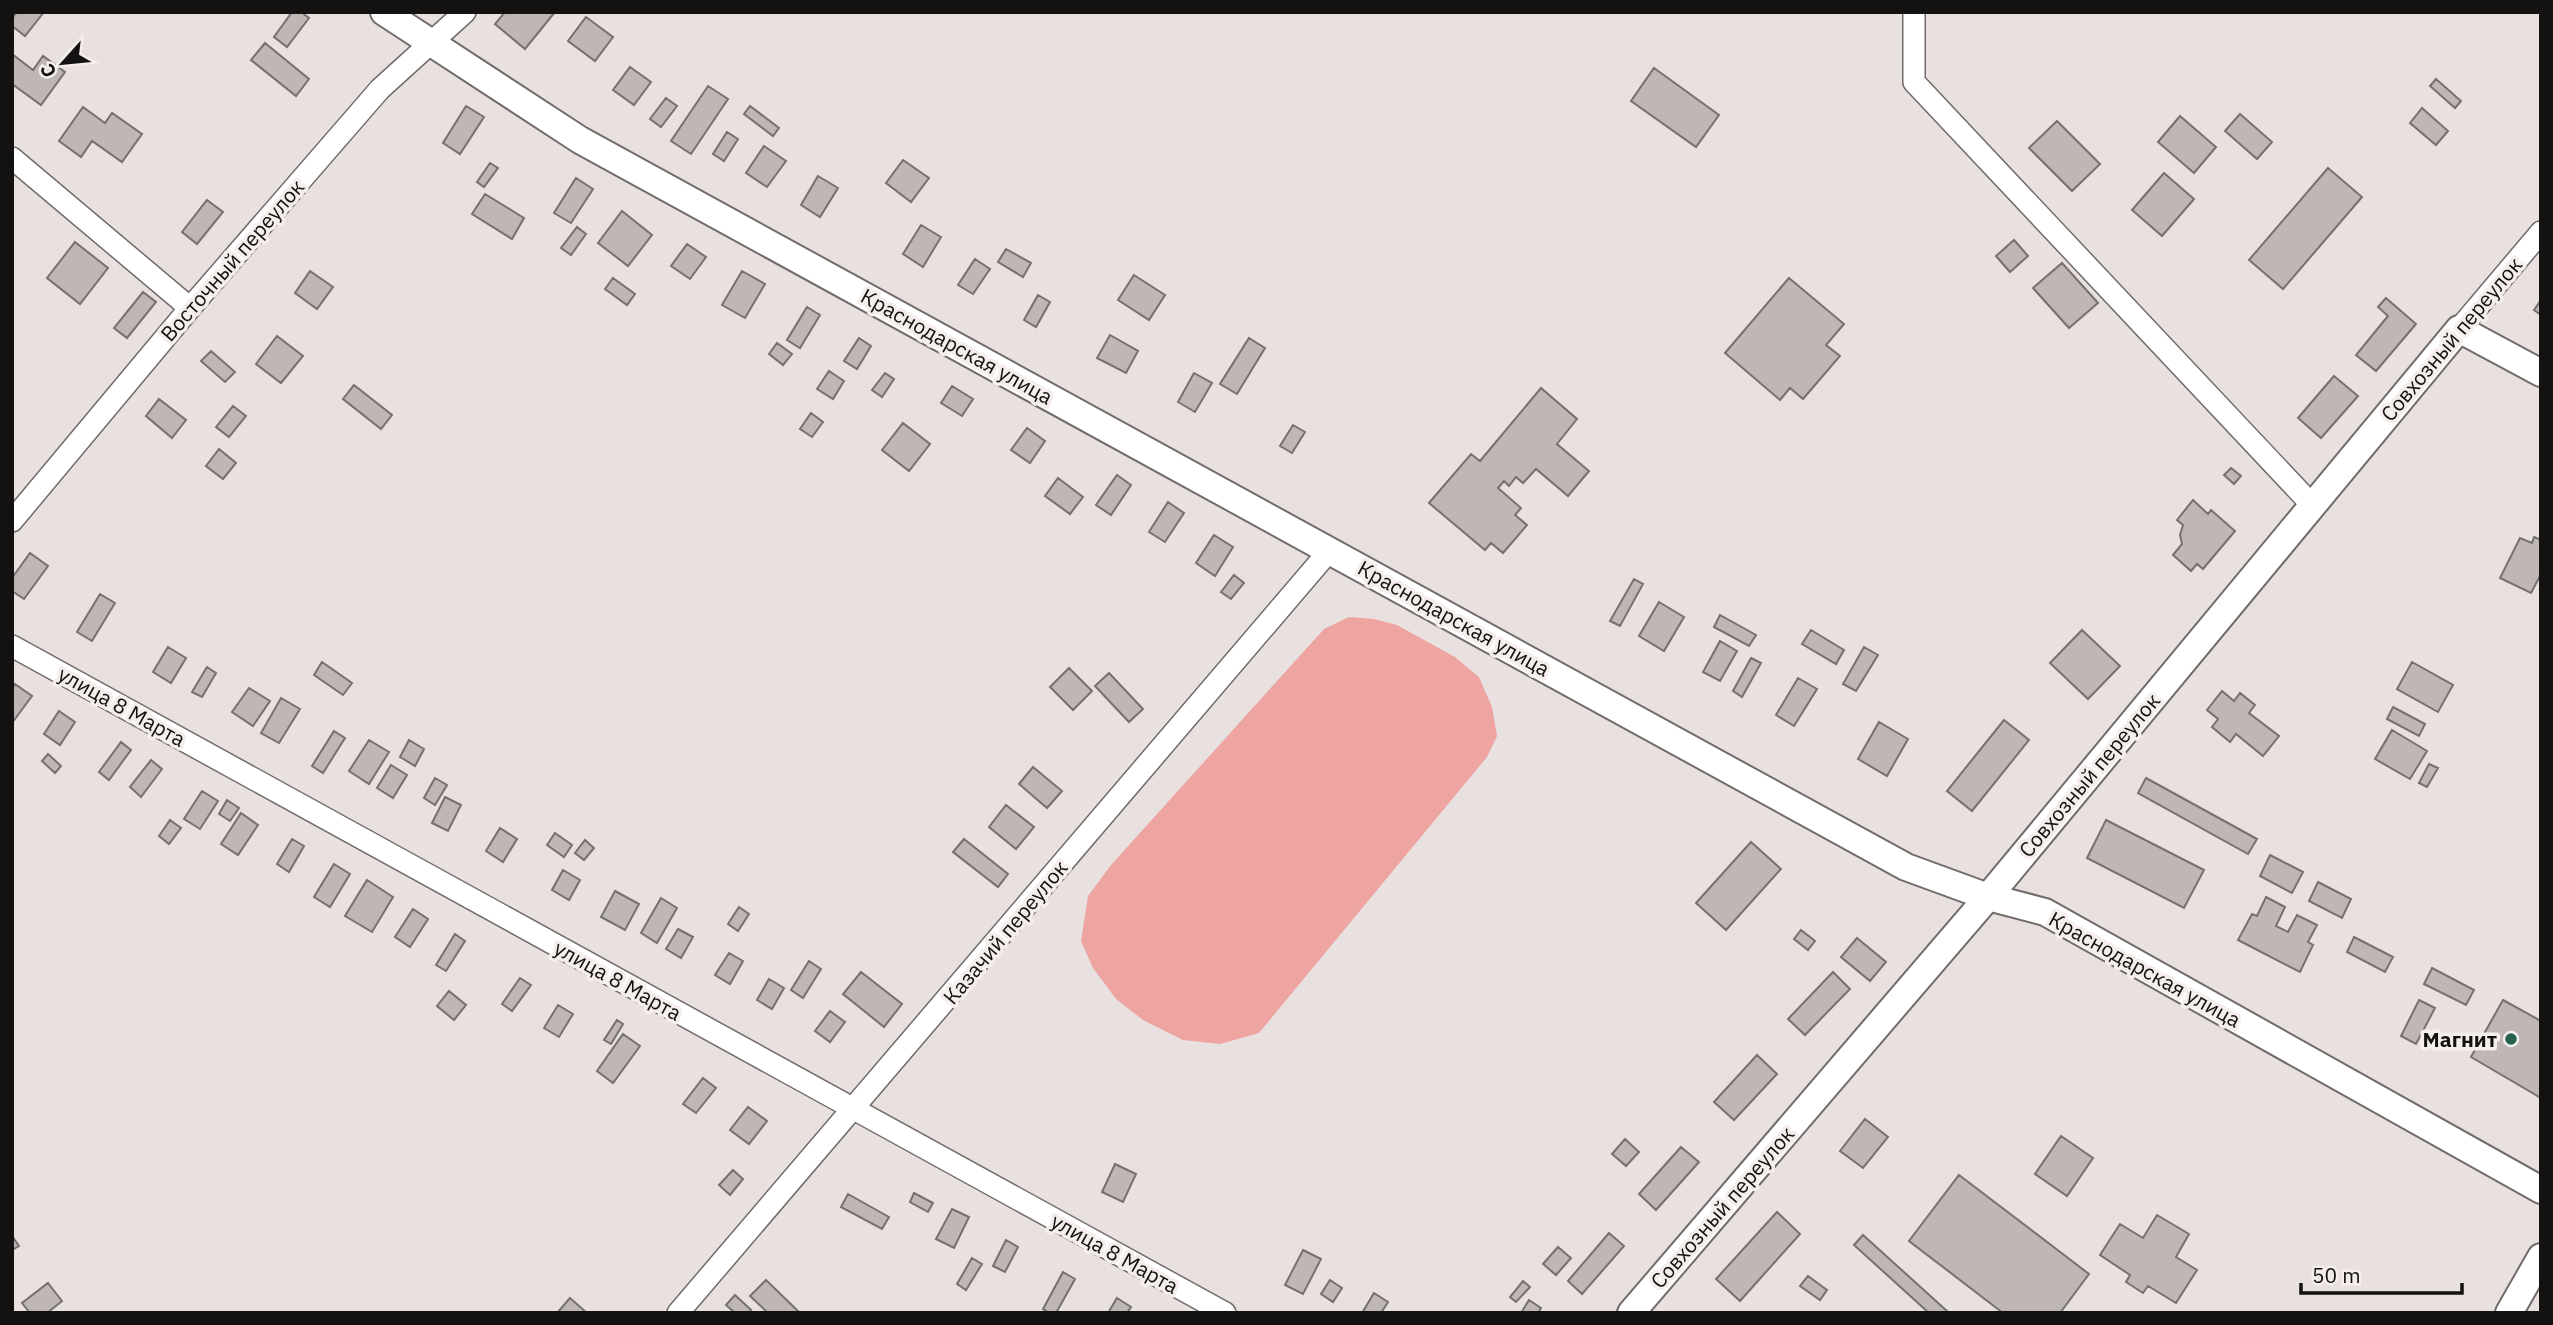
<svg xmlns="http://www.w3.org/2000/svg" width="2553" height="1325" viewBox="0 0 2553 1325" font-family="'IBM Plex Sans',sans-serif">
<rect width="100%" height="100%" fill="#e8e1e0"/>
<path fill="#eea5a2" d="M 1349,617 L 1374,619 L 1397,625 L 1455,657 L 1479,677 L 1492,707 L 1497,736 L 1487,757 L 1259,1033 L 1220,1044 L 1183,1040 L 1143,1020 L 1116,999 L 1093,968 L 1081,941 L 1088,896 L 1111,865 L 1324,629 Z"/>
<path fill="#beb7b6" stroke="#777070" stroke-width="2" d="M 17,12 L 44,12 L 25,36 L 12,26 L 12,18 Z
M 292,12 L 301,12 L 309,18 L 287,47 L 274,37 Z
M 505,12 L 555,12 L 525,49 L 495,24 Z
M 586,17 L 613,37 L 595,61 L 568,41 Z
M 265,43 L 309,79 L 296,96 L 251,60 Z
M 12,54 L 33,70 L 43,56 L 65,72 L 41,105 L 12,84 Z
M 630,67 L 651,82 L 634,105 L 613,90 Z
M 1654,68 L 1719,115 L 1696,147 L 1631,101 Z
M 2436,79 L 2461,101 L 2455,108 L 2430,86 Z
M 708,86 L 728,99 L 691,154 L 671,141 Z
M 666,98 L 677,106 L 661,127 L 650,119 Z
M 466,106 L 484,117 L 460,154 L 443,143 Z
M 750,106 L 779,128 L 773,136 L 744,114 Z
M 83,107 L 105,123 L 112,113 L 142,134 L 122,162 L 92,141 L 81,157 L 59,141 Z
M 2422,108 L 2448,131 L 2436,145 L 2410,123 Z
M 2240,114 L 2272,142 L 2257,159 L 2225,131 Z
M 2180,116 L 2216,147 L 2194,173 L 2158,142 Z
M 2057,121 L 2100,164 L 2072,191 L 2029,148 Z
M 727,132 L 738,139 L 724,161 L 713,154 Z
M 764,146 L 786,161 L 767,187 L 746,173 Z
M 903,160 L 929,178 L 911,202 L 886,183 Z
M 490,163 L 498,168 L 484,187 L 477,182 Z
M 2328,168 L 2362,197 L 2283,289 L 2249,260 Z
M 2164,173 L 2194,199 L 2162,236 L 2132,210 Z
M 818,176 L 838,188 L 820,217 L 801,205 Z
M 576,178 L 593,189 L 571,223 L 554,213 Z
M 485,194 L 524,218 L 512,239 L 472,214 Z
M 207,200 L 223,212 L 197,244 L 182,232 Z
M 622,211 L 652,235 L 628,266 L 598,243 Z
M 921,225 L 941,237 L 923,267 L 903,254 Z
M 577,227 L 586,234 L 571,255 L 561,248 Z
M 2014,240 L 2028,256 L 2010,272 L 1996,256 Z
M 75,242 L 108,268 L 80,304 L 47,278 Z
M 687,244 L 706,257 L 690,279 L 671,266 Z
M 1006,249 L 1031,263 L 1023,277 L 998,262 Z
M 975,259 L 990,269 L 973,294 L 958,285 Z
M 2062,263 L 2098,303 L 2069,328 L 2033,288 Z
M 310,271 L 333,287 L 317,309 L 295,293 Z
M 742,271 L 765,284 L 745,318 L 722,305 Z
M 1134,275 L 1165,295 L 1149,320 L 1118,300 Z
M 613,278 L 635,294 L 627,305 L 605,289 Z
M 1789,278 L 1844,324 L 1826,345 L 1840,356 L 1803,399 L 1790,388 L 1780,400 L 1725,353 Z
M 143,292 L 156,302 L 127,338 L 114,328 Z
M 1038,295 L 1050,302 L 1036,327 L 1024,320 Z
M 2386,298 L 2416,324 L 2376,371 L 2356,355 L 2388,316 L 2378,307 Z
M 2541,300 L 2541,315 L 2534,310 Z
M 807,307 L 820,315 L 800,348 L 787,340 Z
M 1110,335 L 1138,351 L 1126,373 L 1097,358 Z
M 277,336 L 303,356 L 281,383 L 256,364 Z
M 859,338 L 871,346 L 857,369 L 844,361 Z
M 1249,338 L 1265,348 L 1237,394 L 1220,384 Z
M 777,343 L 792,354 L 783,365 L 769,354 Z
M 211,351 L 235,372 L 225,382 L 201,361 Z
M 829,371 L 844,381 L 833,399 L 817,389 Z
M 885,373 L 894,379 L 882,397 L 872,390 Z
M 1194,373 L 1212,383 L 1195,412 L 1178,402 Z
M 2334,376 L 2358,396 L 2321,438 L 2298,418 Z
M 354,385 L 392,415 L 381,429 L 343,399 Z
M 952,386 L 973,399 L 962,416 L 941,403 Z
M 1541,388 L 1577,419 L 1557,444 L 1589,471 L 1568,496 L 1536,469 L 1523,483 L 1516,477 L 1509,486 L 1504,481 L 1498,488 L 1521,508 L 1515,515 L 1527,525 L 1503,553 L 1491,543 L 1485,550 L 1429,503 L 1471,454 L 1480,461 Z
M 159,399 L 186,420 L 172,438 L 146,416 Z
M 233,406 L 246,416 L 229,437 L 216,427 Z
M 811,413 L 823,422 L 812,437 L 800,429 Z
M 903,423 L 930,444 L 909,471 L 882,450 Z
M 1293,425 L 1305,432 L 1292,453 L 1280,446 Z
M 1027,428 L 1045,441 L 1030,463 L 1011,450 Z
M 219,449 L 236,463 L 223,479 L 206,466 Z
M 2231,468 L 2241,476 L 2234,484 L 2224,475 Z
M 1117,475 L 1131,485 L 1111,515 L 1096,505 Z
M 1058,478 L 1083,497 L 1070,514 L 1045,496 Z
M 2193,500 L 2208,514 L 2211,510 L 2235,531 L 2203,569 L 2197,564 L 2191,571 L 2173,555 L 2182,544 L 2180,535 L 2183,525 L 2177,520 Z
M 1168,502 L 1184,513 L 1165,542 L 1149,532 Z
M 1214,535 L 1233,547 L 1215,576 L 1196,563 Z
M 2534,537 L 2541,540 L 2541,574 L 2531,593 L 2500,578 L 2520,538 L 2532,543 Z
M 30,553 L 48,566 L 24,599 L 12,591 L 12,578 Z
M 1234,575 L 1244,583 L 1231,599 L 1221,592 Z
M 1634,579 L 1643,584 L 1620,626 L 1610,621 Z
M 100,594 L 115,603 L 92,641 L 77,632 Z
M 1659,602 L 1684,617 L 1664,651 L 1639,636 Z
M 1720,615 L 1756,635 L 1749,646 L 1714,627 Z
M 1811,630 L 1844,650 L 1836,664 L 1802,644 Z
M 2082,630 L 2120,666 L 2088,699 L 2050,663 Z
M 1720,641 L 1737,651 L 1720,681 L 1703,672 Z
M 168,647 L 186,658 L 171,683 L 153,672 Z
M 1864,647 L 1878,655 L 1856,691 L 1843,684 Z
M 1751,658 L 1761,663 L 1742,697 L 1733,691 Z
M 322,662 L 352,683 L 343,695 L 314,675 Z
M 2412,662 L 2453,685 L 2438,712 L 2397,689 Z
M 207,667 L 216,673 L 202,697 L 192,692 Z
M 1069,668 L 1092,691 L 1073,710 L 1050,687 Z
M 1109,673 L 1143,709 L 1129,722 L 1095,686 Z
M 1798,678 L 1817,689 L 1794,726 L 1776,715 Z
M 15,684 L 32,696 L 12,723 L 12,688 Z
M 249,688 L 270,701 L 253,726 L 232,712 Z
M 2222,691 L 2234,701 L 2240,693 L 2255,705 L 2249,713 L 2279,736 L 2263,756 L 2236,734 L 2230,742 L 2212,727 L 2218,719 L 2207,710 Z
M 281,698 L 300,709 L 279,743 L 261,733 Z
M 2393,707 L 2425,724 L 2419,736 L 2387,719 Z
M 59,711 L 75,722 L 60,745 L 44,734 Z
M 2004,720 L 2029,740 L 1972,811 L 1947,791 Z
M 1879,722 L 1908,739 L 1887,776 L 1858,759 Z
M 2392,730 L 2427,751 L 2410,779 L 2375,759 Z
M 334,731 L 345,738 L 323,773 L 312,766 Z
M 369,740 L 389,752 L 369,784 L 349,771 Z
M 409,740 L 424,749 L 415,766 L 400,757 Z
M 121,742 L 131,750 L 109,780 L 99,772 Z
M 48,754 L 61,766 L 55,773 L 42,761 Z
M 151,760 L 162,769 L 141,797 L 130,787 Z
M 2429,764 L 2438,768 L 2427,787 L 2419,783 Z
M 391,765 L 407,775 L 393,798 L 377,788 Z
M 1033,767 L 1062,791 L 1047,808 L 1019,784 Z
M 435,778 L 447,785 L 435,805 L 424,798 Z
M 2146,778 L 2257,839 L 2248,854 L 2138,793 Z
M 202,791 L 218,801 L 200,829 L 184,819 Z
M 445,797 L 461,805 L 448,831 L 432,823 Z
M 227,800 L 239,808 L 230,821 L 219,814 Z
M 1006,805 L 1034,827 L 1016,849 L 989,827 Z
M 241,813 L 258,825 L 238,855 L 221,844 Z
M 170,820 L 181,828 L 169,844 L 159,836 Z
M 2106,820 L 2204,870 L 2184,908 L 2087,858 Z
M 500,828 L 517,839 L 503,862 L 486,851 Z
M 555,833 L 572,845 L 564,857 L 547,845 Z
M 292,839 L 304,846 L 289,872 L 277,864 Z
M 964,839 L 1008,874 L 998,887 L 953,852 Z
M 585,840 L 594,848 L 584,860 L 575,853 Z
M 1751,842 L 1781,869 L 1726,930 L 1696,903 Z
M 2270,855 L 2303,872 L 2292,893 L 2260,876 Z
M 334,864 L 350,874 L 330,907 L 314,897 Z
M 563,870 L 580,880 L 569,900 L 552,890 Z
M 367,880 L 393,897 L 372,932 L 345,916 Z
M 2318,882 L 2351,899 L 2342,918 L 2309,901 Z
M 615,891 L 639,904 L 625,930 L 601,917 Z
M 2266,897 L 2285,907 L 2276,926 L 2288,932 L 2297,915 L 2317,925 L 2308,942 L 2313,945 L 2300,972 L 2238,940 L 2252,914 L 2257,916 Z
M 661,898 L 677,908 L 657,943 L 641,933 Z
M 739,907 L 749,914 L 738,931 L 728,924 Z
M 413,909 L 428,919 L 410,947 L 395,937 Z
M 678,929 L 693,937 L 681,958 L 666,949 Z
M 1801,930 L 1815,941 L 1808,950 L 1794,939 Z
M 455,934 L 465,941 L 446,971 L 436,965 Z
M 2354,937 L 2393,957 L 2385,972 L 2347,952 Z
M 1857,938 L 1886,962 L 1870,981 L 1841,957 Z
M 729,953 L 743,961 L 730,984 L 715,975 Z
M 809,961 L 821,969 L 803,998 L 791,990 Z
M 2432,968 L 2474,990 L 2466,1005 L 2424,984 Z
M 861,972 L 902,1004 L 884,1027 L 843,994 Z
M 1833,972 L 1850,989 L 1805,1035 L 1788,1019 Z
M 520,978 L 531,985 L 512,1011 L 502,1004 Z
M 769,979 L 784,988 L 772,1009 L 757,1000 Z
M 449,991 L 466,1005 L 454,1020 L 437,1006 Z
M 2419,1000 L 2435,1008 L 2416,1044 L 2401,1036 Z
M 2503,1000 L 2541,1021 L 2541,1098 L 2471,1057 Z
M 558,1005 L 573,1014 L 559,1037 L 544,1028 Z
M 830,1011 L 845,1022 L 830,1042 L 815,1031 Z
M 617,1020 L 623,1024 L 611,1044 L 604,1040 Z
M 623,1034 L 640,1046 L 613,1083 L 597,1071 Z
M 1757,1055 L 1777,1074 L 1734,1120 L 1714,1102 Z
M 703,1078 L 716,1088 L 696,1113 L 683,1104 Z
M 748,1107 L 767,1121 L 749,1144 L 730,1130 Z
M 1865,1119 L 1888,1137 L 1863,1168 L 1840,1151 Z
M 2061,1136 L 2093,1158 L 2067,1196 L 2035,1174 Z
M 1625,1139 L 1639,1152 L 1626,1166 L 1612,1154 Z
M 1681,1147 L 1699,1162 L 1656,1210 L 1639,1194 Z
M 1115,1164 L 1136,1174 L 1123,1202 L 1102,1192 Z
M 733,1170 L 743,1179 L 730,1195 L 719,1185 Z
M 1959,1175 L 2089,1274 L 2060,1313 L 2003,1313 L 1909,1241 Z
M 914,1193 L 933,1203 L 928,1212 L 910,1202 Z
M 848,1194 L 889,1217 L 882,1229 L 841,1207 Z
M 952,1209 L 969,1217 L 954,1248 L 936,1239 Z
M 1777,1212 L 1800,1234 L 1740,1301 L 1716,1279 Z
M 2157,1215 L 2189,1234 L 2176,1257 L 2197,1270 L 2176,1303 L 2148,1286 L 2143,1293 L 2126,1282 L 2130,1275 L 2100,1255 L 2120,1224 L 2143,1238 Z
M 1609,1233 L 1624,1246 L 1582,1294 L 1568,1281 Z
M 1863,1235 L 1947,1311 L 1946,1313 L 1929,1313 L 1854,1245 Z
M 12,1236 L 19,1246 L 12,1250 Z
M 1006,1240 L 1018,1247 L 1005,1272 L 993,1266 Z
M 1558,1247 L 1571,1258 L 1556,1275 L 1543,1264 Z
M 1303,1250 L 1321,1259 L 1303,1294 L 1285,1285 Z
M 972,1258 L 982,1264 L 966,1290 L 957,1284 Z
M 1063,1272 L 1075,1279 L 1056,1313 L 1050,1313 L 1043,1309 Z
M 1808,1276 L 1827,1290 L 1820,1300 L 1800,1286 Z
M 766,1280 L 800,1313 L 768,1313 L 750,1296 Z
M 1330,1280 L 1342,1288 L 1333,1302 L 1321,1294 Z
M 1523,1281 L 1530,1287 L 1516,1302 L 1510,1297 Z
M 48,1283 L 62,1301 L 47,1313 L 30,1313 L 22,1303 Z
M 1374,1293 L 1388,1302 L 1381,1313 L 1362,1313 Z
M 735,1295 L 751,1310 L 749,1313 L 735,1313 L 726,1305 Z
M 570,1298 L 587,1313 L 557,1313 Z
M 1117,1298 L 1131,1307 L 1127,1313 L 1108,1313 Z
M 1529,1300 L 1541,1308 L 1538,1313 L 1521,1313 Z"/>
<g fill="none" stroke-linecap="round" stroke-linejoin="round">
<defs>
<path id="minor" d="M 1914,12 L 1914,82 L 2313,506
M 12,158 L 190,308
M 2459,329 L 2541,232
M 12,521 L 190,308 L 380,89 L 465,12
M 12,646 L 1225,1313
M 678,1313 L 1330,550"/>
<path id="tertiary" d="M 384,12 L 580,140 L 1906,867 L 1988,897 L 2045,912 L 2541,1190
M 1631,1313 L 1988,897 L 2459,329 L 2541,373
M 2509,1313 L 2541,1257"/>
</defs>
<use href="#minor" stroke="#716b6a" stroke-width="24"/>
<use href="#tertiary" stroke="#716b6a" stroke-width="30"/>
<use href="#minor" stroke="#fff" stroke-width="21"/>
<use href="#tertiary" stroke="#fff" stroke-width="26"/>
</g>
<circle fill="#26634f" stroke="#f5eeed" stroke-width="2.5" cx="2511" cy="1039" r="7"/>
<g text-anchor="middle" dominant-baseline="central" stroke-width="7" stroke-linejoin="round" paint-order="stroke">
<g font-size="21" fill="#141211" stroke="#f5eeed">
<text transform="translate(232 260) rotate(-49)">Восточный переулок</text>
<text transform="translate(2451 339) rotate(-50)">Совхозный переулок</text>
<text transform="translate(957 346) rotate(29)">Краснодарская улица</text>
<text transform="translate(1454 618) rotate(29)">Краснодарская улица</text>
<text transform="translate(122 706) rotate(29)">улица 8 Марта</text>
<text transform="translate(2089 775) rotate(-50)">Совхозный переулок</text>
<text transform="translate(1005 932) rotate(-50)">Казачий переулок</text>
<text transform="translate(2145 969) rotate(29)">Краснодарская улица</text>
<text transform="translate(618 980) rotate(29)">улица 8 Марта</text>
<text transform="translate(1722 1207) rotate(-49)">Совхозный переулок</text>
<text transform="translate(1115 1253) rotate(29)">улица 8 Марта</text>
</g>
<g font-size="21" font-weight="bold" fill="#141211" stroke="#f5eeed" text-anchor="end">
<text x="2497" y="1039">Магнит</text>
</g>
</g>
<rect width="2553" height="1325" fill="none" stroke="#141211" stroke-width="28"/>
<g transform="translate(63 63) rotate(243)" stroke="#f5eeed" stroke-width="5" paint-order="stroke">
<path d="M0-5L12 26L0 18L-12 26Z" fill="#141211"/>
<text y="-10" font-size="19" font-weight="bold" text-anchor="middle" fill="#141211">С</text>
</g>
<path d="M2301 1283v10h161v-10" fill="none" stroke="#141211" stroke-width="3.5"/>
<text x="2312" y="1283" font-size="21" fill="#141211" stroke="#f5eeed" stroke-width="5" paint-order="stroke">50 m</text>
</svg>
